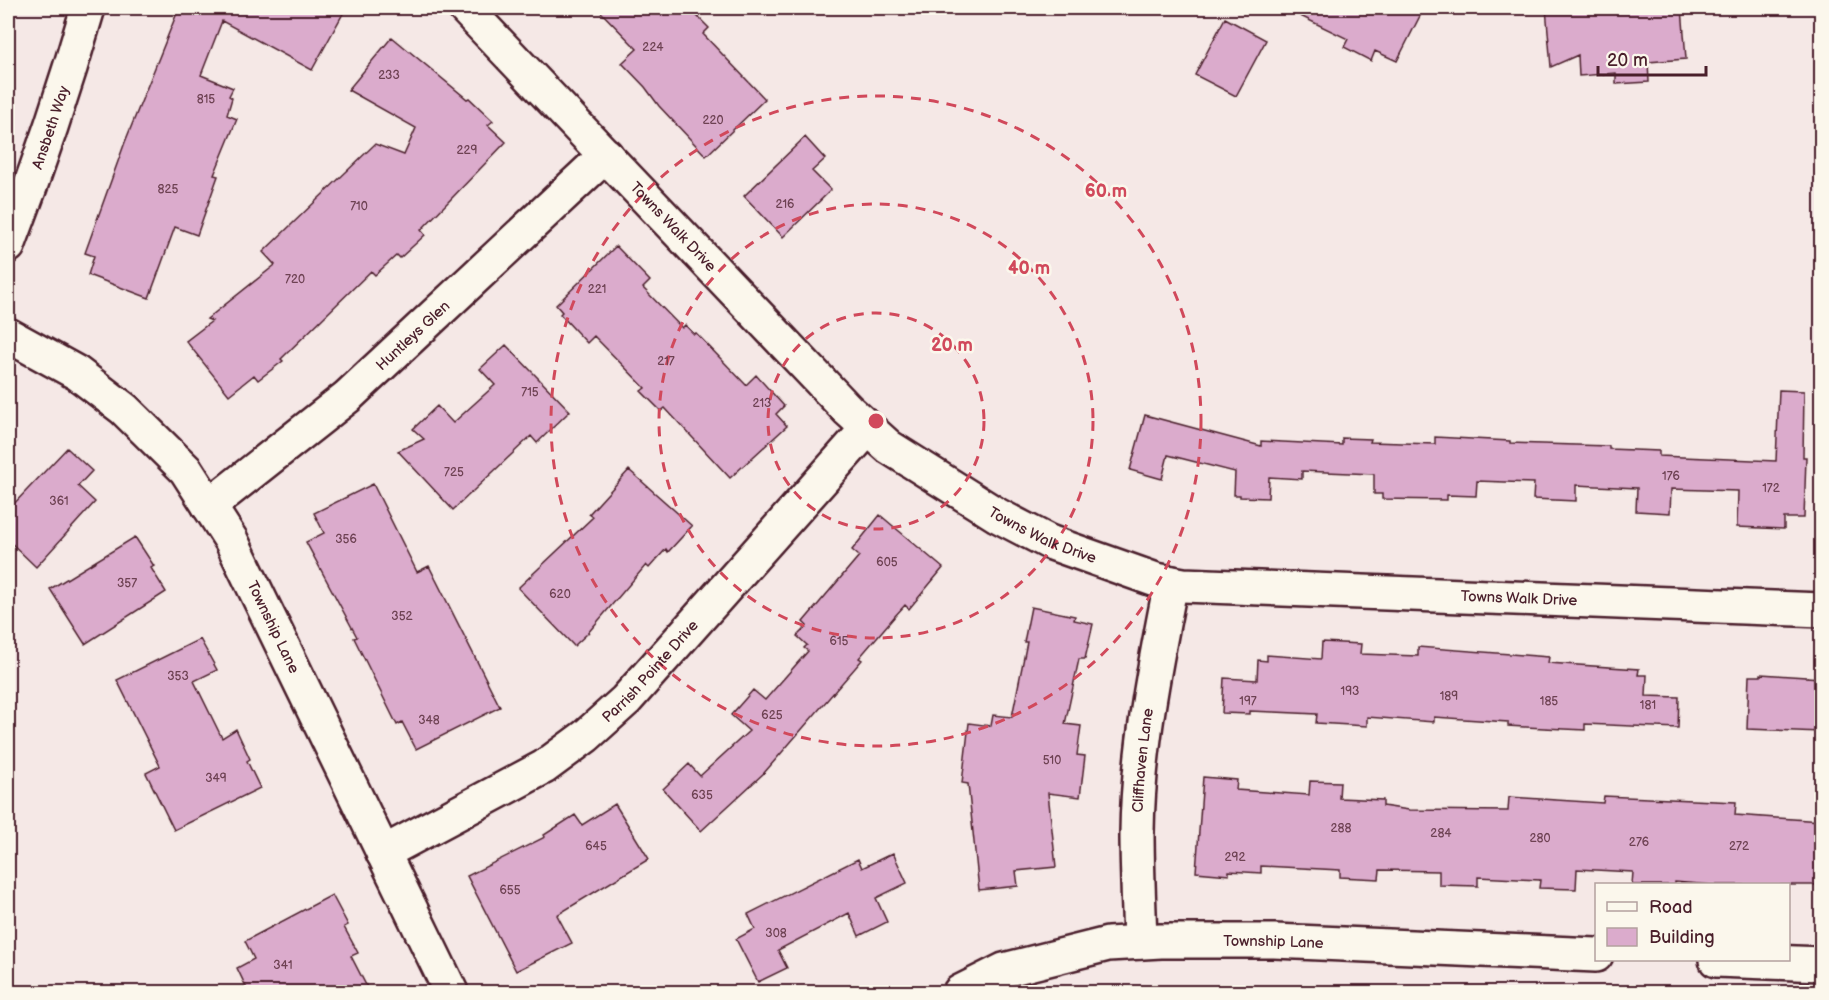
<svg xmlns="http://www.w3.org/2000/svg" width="1829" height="1000" viewBox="0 0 1829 1000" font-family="'Balsamiq Sans',sans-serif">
<rect width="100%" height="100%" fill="#f5e8e6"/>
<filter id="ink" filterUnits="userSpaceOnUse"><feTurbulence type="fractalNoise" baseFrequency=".0167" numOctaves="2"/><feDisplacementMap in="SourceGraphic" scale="12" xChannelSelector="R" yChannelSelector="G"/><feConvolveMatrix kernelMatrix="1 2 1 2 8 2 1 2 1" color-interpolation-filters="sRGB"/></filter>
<g filter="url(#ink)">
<path fill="#dbabcc" stroke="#4a1f2b" stroke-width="1.5" d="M 179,8 L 346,8 L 312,70 L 222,21 L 201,75 L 233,88 L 229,96 L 232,98 L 227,115 L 237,119 L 214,175 L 218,176 L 197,235 L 175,227 L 149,298 L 88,275 L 94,256 L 85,253 L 125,142 Z
M 597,8 L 689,8 L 709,28 L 703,34 L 765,99 L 706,156 L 659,106 L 645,87 L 622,63 L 637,49 Z
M 1284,8 L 1424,8 L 1397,61 L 1375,51 L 1371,61 L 1344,47 L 1348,39 Z
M 1546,8 L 1682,8 L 1686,59 L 1648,62 L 1649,82 L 1616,84 L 1616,73 L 1579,76 L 1578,55 L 1551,67 Z
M 1225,18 L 1266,40 L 1236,96 L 1195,75 Z
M 392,37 L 467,99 L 469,98 L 493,121 L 488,125 L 506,142 L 421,230 L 425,235 L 400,258 L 397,255 L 375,275 L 371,271 L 281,359 L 283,361 L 258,380 L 254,375 L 229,395 L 186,341 L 212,321 L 207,319 L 275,265 L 263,252 L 375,144 L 404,155 L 416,128 L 348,90 Z
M 805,137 L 825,159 L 812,171 L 831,190 L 783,237 L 744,196 Z
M 616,246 L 650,281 L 643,288 L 682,328 L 685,325 L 694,334 L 696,333 L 746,385 L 756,375 L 784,406 L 776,414 L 787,426 L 730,478 L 665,408 L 661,411 L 641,391 L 645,388 L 594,336 L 587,343 L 560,314 L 562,312 L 556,305 Z
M 506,345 L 570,411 L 537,443 L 531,436 L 453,510 L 398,451 L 424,439 L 413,429 L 437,406 L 453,423 L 495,385 L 480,369 Z
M 1779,390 L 1804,391 L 1803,457 L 1806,457 L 1804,518 L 1784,518 L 1784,529 L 1737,527 L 1738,491 L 1671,489 L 1670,513 L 1636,511 L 1637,488 L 1576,485 L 1576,501 L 1533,499 L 1534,483 L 1477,481 L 1476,496 L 1447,495 L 1447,500 L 1382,499 L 1382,494 L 1374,494 L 1374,474 L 1302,471 L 1302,479 L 1269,477 L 1268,498 L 1240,497 L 1240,495 L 1234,495 L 1235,472 L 1168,455 L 1162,479 L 1130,470 L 1145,415 L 1261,446 L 1261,441 L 1342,445 L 1342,438 L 1371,439 L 1370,442 L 1435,444 L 1435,437 L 1510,441 L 1510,443 L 1609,446 L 1609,449 L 1659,451 L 1659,456 L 1776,461 Z
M 67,448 L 92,471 L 78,486 L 95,502 L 36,567 L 8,540 L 8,510 Z
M 629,470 L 692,526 L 668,552 L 666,549 L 649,568 L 646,565 L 587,634 L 574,646 L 518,588 L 593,517 L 589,514 Z
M 373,484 L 417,572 L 429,566 L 500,707 L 416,749 L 402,722 L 397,725 L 354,638 L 357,637 L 306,542 L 324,533 L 314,513 Z
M 880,515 L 943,568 L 909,609 L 905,605 L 895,616 L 859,658 L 862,660 L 764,773 L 701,831 L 663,789 L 689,764 L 700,776 L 749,731 L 731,715 L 753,690 L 765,700 L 808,651 L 804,648 L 807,645 L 797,636 L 807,626 L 803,622 L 859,556 L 852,550 Z
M 135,537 L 154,566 L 151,568 L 166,592 L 85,644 L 50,589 Z
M 1031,607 L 1075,616 L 1074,620 L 1093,624 L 1085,659 L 1079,659 L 1065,724 L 1081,726 L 1077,755 L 1085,756 L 1080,797 L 1048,793 L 1056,867 L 1016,871 L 1018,886 L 979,890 L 968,784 L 962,783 L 969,723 L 991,726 L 993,715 L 1012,717 L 1027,642 L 1024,642 Z
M 200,639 L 217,670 L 194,681 L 222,738 L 236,729 L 250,759 L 247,761 L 260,788 L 174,830 L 146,773 L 160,766 L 117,680 Z
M 1322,642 L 1361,644 L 1360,654 L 1418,656 L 1418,647 L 1549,657 L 1548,663 L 1639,669 L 1638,675 L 1647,675 L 1646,696 L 1679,697 L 1678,728 L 1585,724 L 1585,730 L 1544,728 L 1508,726 L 1508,722 L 1434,717 L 1434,722 L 1367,717 L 1367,726 L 1316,723 L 1317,714 L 1250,711 L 1250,714 L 1222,713 L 1224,678 L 1257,680 L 1258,660 L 1267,661 L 1267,655 L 1321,659 Z
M 1761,674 L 1821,678 L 1821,732 L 1747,729 L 1749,676 L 1761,676 Z
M 1203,777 L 1237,780 L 1236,790 L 1309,795 L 1310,781 L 1340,782 L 1339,798 L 1383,800 L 1383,806 L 1409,810 L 1508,811 L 1509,797 L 1603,803 L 1604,796 L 1736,802 L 1735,815 L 1821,821 L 1821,885 L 1713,885 L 1675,882 L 1675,885 L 1632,885 L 1633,872 L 1577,869 L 1576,889 L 1539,888 L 1540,880 L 1478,877 L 1478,886 L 1439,885 L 1439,871 L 1380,870 L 1379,879 L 1340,877 L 1340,870 L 1261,866 L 1261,873 L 1229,871 L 1229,875 L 1196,872 Z
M 615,804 L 649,859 L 557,915 L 572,943 L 516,971 L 467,876 L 545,837 L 544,835 L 575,815 L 582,825 Z
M 893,853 L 907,883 L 876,898 L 887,922 L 859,936 L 849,913 L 778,950 L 787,968 L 758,982 L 736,939 L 755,929 L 748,914 L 858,859 L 862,868 Z
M 332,895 L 348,925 L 344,927 L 358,953 L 351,956 L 370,993 L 249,993 L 237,968 L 254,959 L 245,941 Z"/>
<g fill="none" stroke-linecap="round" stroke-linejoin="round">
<defs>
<g id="minor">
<path id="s1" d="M 465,8 L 848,410 L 889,447 L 997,515 L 1049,542 L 1156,580 L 1183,585 L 1822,610"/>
<path id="s2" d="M 8,246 C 38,168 65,88 88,8"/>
<path id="s3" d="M 8,335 L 77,373 L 124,409 L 186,470 L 231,540 L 451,992"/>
<path id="s4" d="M 209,506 L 347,397 L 606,155"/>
<path id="s5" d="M 383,853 L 544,767 L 586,736 L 626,700 L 868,428"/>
<path id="s6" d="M 1140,942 C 1139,906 1137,869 1137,832 C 1138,749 1155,664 1171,583"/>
<path d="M 1716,960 L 1822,964"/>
<path id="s7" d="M 960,992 L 1004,970 L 1108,944 L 1161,941 L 1274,941 L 1596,955"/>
</g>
</defs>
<use href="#minor" stroke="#4a1f2b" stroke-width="38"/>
<use href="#minor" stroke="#fbf7ec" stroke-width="33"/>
</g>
</g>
<g fill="none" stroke="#d1495b" stroke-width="3" stroke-dasharray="10 8">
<circle cx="876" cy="421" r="108"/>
<circle cx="876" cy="421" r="217"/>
<circle cx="876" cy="421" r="325"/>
</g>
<g text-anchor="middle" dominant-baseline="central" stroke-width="5" stroke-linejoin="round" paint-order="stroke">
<g font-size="12" fill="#6e4253">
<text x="653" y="47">224</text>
<text x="389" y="75">233</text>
<text x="206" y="99">815</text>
<text x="713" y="120">220</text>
<text x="467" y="150">229</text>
<text x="168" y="189">825</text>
<text x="785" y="204">216</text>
<text x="359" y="206">710</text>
<text x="295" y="279">720</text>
<text x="597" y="289">221</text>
<text x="666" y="361">217</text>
<text x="530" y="392">715</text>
<text x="762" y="403">213</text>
<text x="454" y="472">725</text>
<text x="1671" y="476">176</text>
<text x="1771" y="488">172</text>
<text x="59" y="501">361</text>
<text x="346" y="539">356</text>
<text x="887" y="562">605</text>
<text x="127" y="583">357</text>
<text x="560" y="594">620</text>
<text x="402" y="616">352</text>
<text x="839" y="641">615</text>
<text x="178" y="676">353</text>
<text x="1350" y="691">193</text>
<text x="1449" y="696">189</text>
<text x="1248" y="701">197</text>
<text x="1549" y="701">185</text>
<text x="1648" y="705">181</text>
<text x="772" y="715">625</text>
<text x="429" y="720">348</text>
<text x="1052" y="760">510</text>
<text x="216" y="778">349</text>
<text x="702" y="795">635</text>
<text x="1341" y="828">288</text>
<text x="1441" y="833">284</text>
<text x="1540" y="838">280</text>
<text x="1639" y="842">276</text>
<text x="596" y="846">645</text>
<text x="1739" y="846">272</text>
<text x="1235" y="857">292</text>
<text x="510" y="890">655</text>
<text x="776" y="933">308</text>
<text x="283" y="965">341</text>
</g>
<g font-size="15" fill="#4a1f2b" stroke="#fbf7ec">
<text stroke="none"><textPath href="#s2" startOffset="126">Ansbeth Way</textPath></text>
<text stroke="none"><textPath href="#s1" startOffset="302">Towns Walk Drive</textPath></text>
<text stroke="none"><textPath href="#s4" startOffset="266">Huntleys Glen</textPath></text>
<text stroke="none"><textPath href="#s1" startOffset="788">Towns Walk Drive</textPath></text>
<text stroke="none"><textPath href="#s1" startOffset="1274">Towns Walk Drive</textPath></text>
<text stroke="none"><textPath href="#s3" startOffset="405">Township Lane</textPath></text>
<text stroke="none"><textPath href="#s5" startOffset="326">Parrish Pointe Drive</textPath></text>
<text stroke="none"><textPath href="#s6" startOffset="182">Cliffhaven Lane</textPath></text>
<text stroke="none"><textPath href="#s7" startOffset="322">Township Lane</textPath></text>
</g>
</g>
<circle cx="876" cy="421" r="9" fill="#d1495b" stroke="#fbf7ec" stroke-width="3"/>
<g font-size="18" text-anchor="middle" font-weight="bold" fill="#d1495b" stroke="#fbf7ec" stroke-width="5" stroke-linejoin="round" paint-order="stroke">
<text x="1106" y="197">60 m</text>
<text x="1029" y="274">40 m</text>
<text x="952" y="351">20 m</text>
</g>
<rect width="1829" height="1000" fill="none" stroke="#fbf7ec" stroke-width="30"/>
<rect x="15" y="15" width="1799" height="970" fill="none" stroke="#4a1f2b" stroke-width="2" filter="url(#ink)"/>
<rect x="1595" y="883" width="195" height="78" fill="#fbf7ec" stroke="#b4a19f" stroke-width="1.5"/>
<rect x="1607" y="902" width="30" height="9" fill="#fbf7ec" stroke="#b4a19f" stroke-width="1.5"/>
<text x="1649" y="913" font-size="18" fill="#4a1f2b">Road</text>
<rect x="1607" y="928" width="30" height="18" fill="#dbabcc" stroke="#b4a19f" stroke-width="1.5"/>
<text x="1649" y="943" font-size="18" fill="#4a1f2b">Building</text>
<path d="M1598 66v9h108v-9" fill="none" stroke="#4a1f2b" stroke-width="3"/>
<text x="1607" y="66" font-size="18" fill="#4a1f2b" stroke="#fbf7ec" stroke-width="4.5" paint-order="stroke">20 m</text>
</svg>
